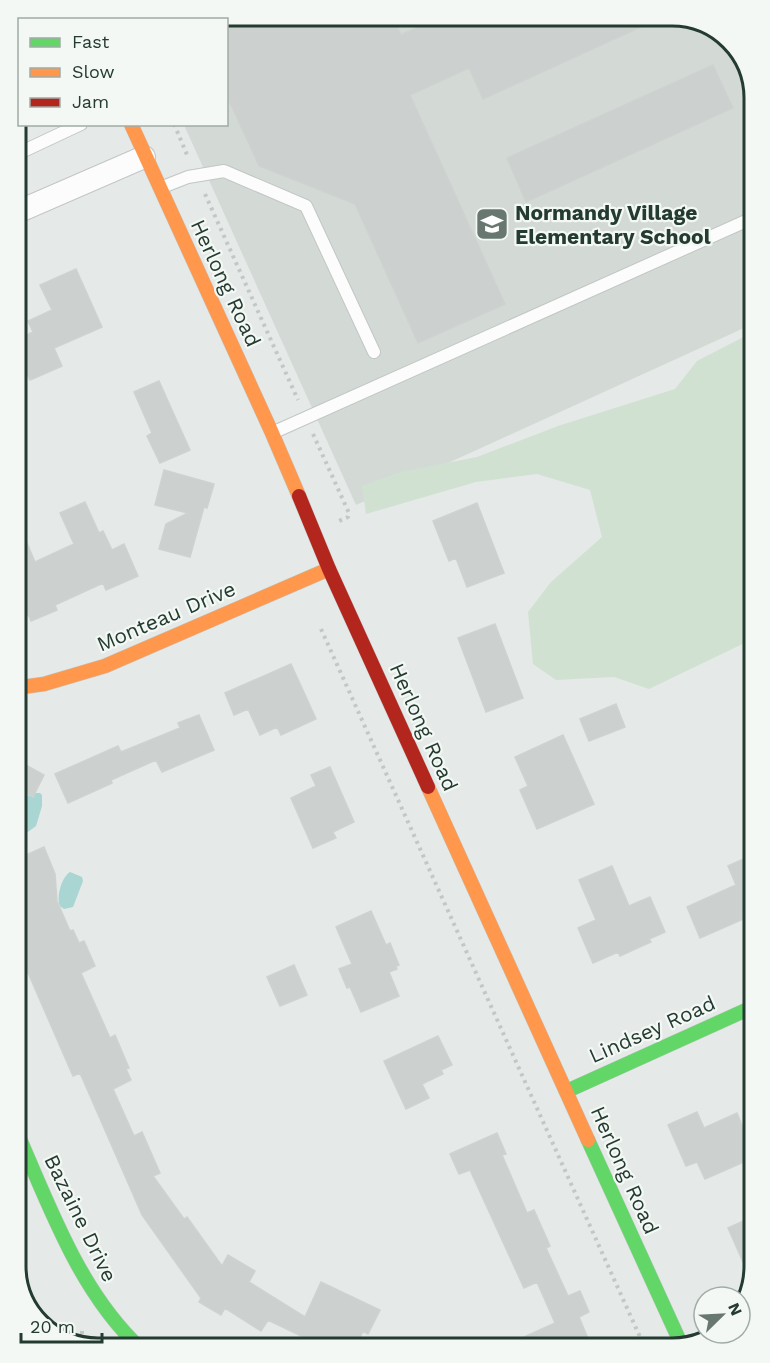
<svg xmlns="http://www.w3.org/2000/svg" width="770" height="1363" viewBox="0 0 770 1363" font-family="'Work Sans',sans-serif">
<rect width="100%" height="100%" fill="#e5e9e7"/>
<path fill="#d3dad6" d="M 134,15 L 678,15 L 719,29 L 747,61 L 755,97 L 755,323 L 356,505 L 184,125 L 226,124 L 226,20 L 136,19 Z"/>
<path fill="#d0e1d2" d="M 755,331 L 755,638 L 649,689 L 614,677 L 556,680 L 533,664 L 528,612 L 551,582 L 602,537 L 590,490 L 537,474 L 476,482 L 366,514 L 362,486 L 401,472 L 477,457 L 558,426 L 675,389 L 697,361 Z"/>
<path fill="#a9d5d3" d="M 33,793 L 40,793 L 42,795 L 42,806 L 36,826 L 25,834 L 15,830 L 15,817 L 20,812 L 23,798 Z
M 70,872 L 82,877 L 83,881 L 73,907 L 64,909 L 60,906 C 56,896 62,877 70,872 Z"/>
<path fill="#ccd0ce" stroke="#ced2d0" stroke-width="1.5" d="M 226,15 L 392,15 L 401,35 L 444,15 L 667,15 L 483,99 L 469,68 L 410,95 L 505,304 L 418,343 L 355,204 L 259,166 L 226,94 Z
M 713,65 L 733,108 L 526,202 L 507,158 Z
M 76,269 L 102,327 L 54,348 L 62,366 L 30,380 L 24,368 L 15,372 L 15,340 L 33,332 L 28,321 L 52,310 L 40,285 Z
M 159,381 L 190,450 L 160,463 L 147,436 L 152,433 L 134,392 Z
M 164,470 L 214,484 L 207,508 L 204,507 L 190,557 L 159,549 L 166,524 L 188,513 L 155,505 Z
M 85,502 L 99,533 L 103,531 L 112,550 L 124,544 L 138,576 L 106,590 L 103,583 L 55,605 L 57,610 L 31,621 L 28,614 L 15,620 L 15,515 L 35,562 L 74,544 L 60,513 Z
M 477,503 L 504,573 L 467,587 L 456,558 L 449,561 L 433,521 Z
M 495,624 L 523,698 L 486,712 L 458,638 Z
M 291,664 L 316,719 L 281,735 L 277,727 L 260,735 L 248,709 L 234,715 L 225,693 Z
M 616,704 L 625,727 L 589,741 L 580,719 Z
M 199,715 L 214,750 L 162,772 L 156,760 L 111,780 L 112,783 L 68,803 L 55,774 L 118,746 L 121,752 L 180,728 L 178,723 Z
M 563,735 L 594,804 L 537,829 L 520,790 L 528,786 L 515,757 Z
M 15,759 L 44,775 L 33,797 L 15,787 Z
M 330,767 L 354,822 L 333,832 L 336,838 L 313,848 L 291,798 L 316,786 L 311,775 Z
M 44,847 L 55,874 L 57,901 L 70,931 L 73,930 L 79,943 L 84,941 L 95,966 L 81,973 L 110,1038 L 115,1035 L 129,1068 L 126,1069 L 131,1080 L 113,1089 L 134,1136 L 142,1132 L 160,1173 L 153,1176 L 184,1219 L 187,1217 L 222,1266 L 228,1255 L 255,1271 L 249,1282 L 305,1317 L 321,1282 L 380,1310 L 368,1334 L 363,1331 L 355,1348 L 326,1348 L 268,1320 L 261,1331 L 225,1308 L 221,1315 L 199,1302 L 201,1298 L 142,1215 L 80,1073 L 73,1076 L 19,952 L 26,949 L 15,924 L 15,860 Z
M 755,854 L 755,927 L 750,916 L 700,938 L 687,907 L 736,885 L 728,866 Z
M 612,866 L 629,906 L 650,897 L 665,932 L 649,939 L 651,942 L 620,956 L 618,952 L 593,963 L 578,928 L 596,920 L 579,880 Z
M 371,911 L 386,945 L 390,943 L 399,965 L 396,966 L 397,969 L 389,972 L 399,996 L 361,1012 L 350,987 L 347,988 L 339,969 L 352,964 L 336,927 Z
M 294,965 L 307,995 L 280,1006 L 267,977 Z
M 438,1036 L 452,1065 L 441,1070 L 443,1074 L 422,1084 L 429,1098 L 406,1109 L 384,1061 Z
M 697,1112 L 704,1128 L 737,1113 L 755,1157 L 705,1179 L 697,1162 L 686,1166 L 668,1125 Z
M 497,1133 L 506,1154 L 502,1155 L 527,1213 L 534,1210 L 550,1246 L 546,1248 L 568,1296 L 580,1291 L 589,1312 L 579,1317 L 592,1348 L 500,1348 L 555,1323 L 537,1282 L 524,1288 L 470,1170 L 459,1174 L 450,1154 Z
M 755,1216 L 755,1266 L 751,1280 L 728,1228 Z"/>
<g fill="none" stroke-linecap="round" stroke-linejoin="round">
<defs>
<path id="lane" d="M 205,20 L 205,15
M 15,155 L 81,124
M 160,188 L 188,177 L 224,171 L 306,206 L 374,352
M 272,433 L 755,217"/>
<path id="street" d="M 15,213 L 144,157"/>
<path id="fast" d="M 567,1091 L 755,1006
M 15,1128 C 49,1204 78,1290 140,1348
M 588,1140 L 682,1346"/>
<path id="slow" d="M 131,124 L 272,433 L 299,496
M 15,688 L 44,684 L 105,666 L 329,569
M 428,787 L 588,1140"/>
<path id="jam" d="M 299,496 L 329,569 L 428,787"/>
</defs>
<use href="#lane" stroke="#c2c6c4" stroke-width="14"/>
<use href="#street" stroke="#c2c6c4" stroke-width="24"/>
<use href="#fast" stroke="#c0c7c4" stroke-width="15"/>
<use href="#slow" stroke="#c0c7c4" stroke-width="15"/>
<use href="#jam" stroke="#c0c7c4" stroke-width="15"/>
<path stroke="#c2c9c5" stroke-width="4" stroke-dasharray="3 4.5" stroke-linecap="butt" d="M 124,15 L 126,20
M 174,124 L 188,157
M 205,194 L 298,400
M 313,434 L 349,513 L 348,517 L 339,521
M 321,629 L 645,1348
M 15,1081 L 24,1102
M 82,1331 L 82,1345
M 169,1341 L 178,1348"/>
<use href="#lane" stroke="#fbfcfb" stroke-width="12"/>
<use href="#street" stroke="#fbfcfb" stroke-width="22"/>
<use href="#fast" stroke="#63d668" stroke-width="14"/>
<use href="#slow" stroke="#ff974d" stroke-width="14"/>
<use href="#jam" stroke="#b3261e" stroke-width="14"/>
</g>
<defs>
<symbol id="school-square" viewBox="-11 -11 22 22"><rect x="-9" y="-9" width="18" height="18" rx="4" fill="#687871" stroke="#f3f8f5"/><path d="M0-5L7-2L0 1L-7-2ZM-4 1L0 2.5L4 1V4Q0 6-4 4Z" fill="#fff"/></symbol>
</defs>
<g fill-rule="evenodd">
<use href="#school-square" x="473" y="205" width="38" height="38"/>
</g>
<g text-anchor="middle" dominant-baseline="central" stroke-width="4.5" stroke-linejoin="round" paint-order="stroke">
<g font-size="21" font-weight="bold" fill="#243b31" stroke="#f3f8f5" text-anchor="start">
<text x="515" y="212">Normandy Village<tspan x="515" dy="24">Elementary School</tspan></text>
</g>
<g font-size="21" fill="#243b31" stroke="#f3f8f5">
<text transform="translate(226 283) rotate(65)">Herlong Road</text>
<text transform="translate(166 616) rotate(-23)">Monteau Drive</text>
<text transform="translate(424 727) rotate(66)">Herlong Road</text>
<text transform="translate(652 1029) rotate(-24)">Lindsey Road</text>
<text transform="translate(625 1170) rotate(66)">Herlong Road</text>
<text transform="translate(81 1218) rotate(64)">Bazaine Drive</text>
</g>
</g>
<path d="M0 0H770V1363H0ZM98 26H672A72 72 0 0 1 744 98V1266A72 72 0 0 1 672 1338H98A72 72 0 0 1 26 1266V98A72 72 0 0 1 98 26Z" fill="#f3f8f5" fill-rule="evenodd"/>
<path fill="none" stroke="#243b31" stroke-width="3" d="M98 26H672A72 72 0 0 1 744 98V1266A72 72 0 0 1 672 1338H98A72 72 0 0 1 26 1266V98A72 72 0 0 1 98 26Z"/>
<rect x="18" y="18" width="210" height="108" fill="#f3f8f5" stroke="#a0aca7" stroke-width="1.5"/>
<rect x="30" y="38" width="30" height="9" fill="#63d668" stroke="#a0aca7" stroke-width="1.5"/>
<text x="72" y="48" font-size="18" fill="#243b31">Fast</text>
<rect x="30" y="68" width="30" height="9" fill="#ff974d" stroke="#a0aca7" stroke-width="1.5"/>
<text x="72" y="78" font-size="18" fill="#243b31">Slow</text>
<rect x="30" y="98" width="30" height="9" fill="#b3261e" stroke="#a0aca7" stroke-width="1.5"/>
<text x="72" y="108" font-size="18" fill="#243b31">Jam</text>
<g transform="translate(722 1315) rotate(66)"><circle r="28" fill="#f3f8f5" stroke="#a0aca7" stroke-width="1.5"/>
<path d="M0-4.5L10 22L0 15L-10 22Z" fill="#687871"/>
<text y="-9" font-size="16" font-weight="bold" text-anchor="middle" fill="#243b31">N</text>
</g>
<path d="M21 1333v9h81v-9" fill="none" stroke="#243b31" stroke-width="3"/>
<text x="30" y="1333" font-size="18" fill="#243b31" stroke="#f3f8f5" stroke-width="4.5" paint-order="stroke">20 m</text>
</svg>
